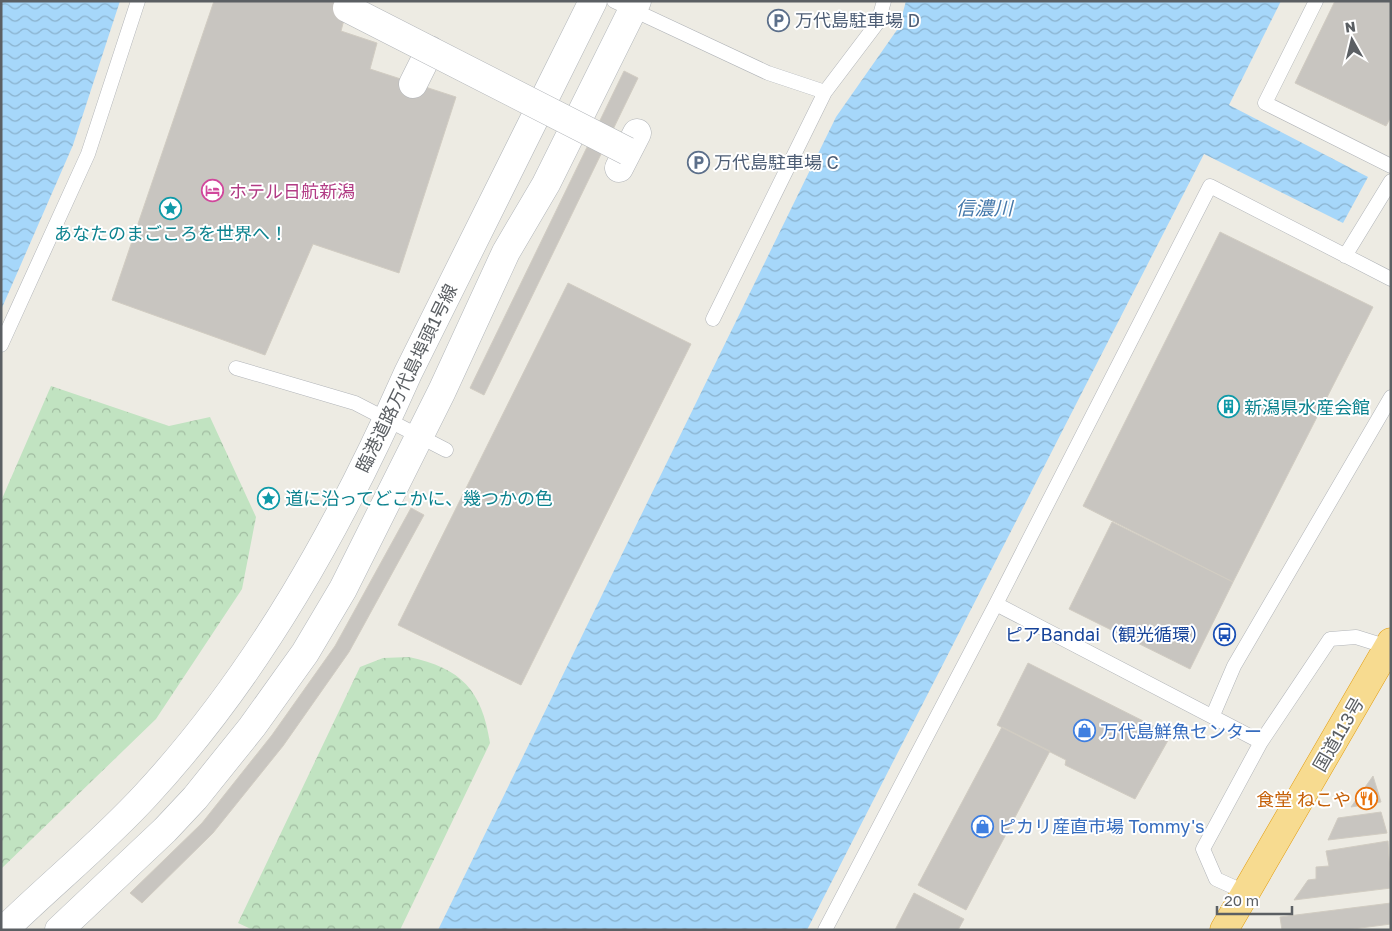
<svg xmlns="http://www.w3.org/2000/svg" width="1392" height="931" viewBox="0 0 1392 931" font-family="'Golos Text','Noto Sans JP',sans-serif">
<defs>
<pattern id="park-crowns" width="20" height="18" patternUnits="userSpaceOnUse" patternTransform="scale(1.25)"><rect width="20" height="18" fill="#c1e3c1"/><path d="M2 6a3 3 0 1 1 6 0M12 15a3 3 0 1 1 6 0" fill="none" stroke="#a0bba0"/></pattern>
<pattern id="water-waves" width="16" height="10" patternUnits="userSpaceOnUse" patternTransform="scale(1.25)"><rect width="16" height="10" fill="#a6d7fa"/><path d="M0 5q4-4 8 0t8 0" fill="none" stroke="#8ab2ce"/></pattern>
</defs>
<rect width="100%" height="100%" fill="#edebe3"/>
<path fill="url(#park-crowns)" d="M 51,386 L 169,426 L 210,417 L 256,517 L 242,589 L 156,719 L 1,869 L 1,501 Z
M 409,657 C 461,668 482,690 490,743 L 400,930 L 253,930 L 238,923 L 360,667 L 383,658 Z"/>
<path fill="url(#water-waves)" d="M 1,1 L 120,1 L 73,145 L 1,310 Z
M 906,1 L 1281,1 L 1229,105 L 1368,177 L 1343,223 L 1204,154 L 807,930 L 438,930 L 836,117 L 899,27 Z"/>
<path fill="#c8c5c0" stroke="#d1ccc2" d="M 214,1 L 349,1 L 341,31 L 377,43 L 370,69 L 456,97 L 399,273 L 313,244 L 265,355 L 112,300 Z
M 1335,1 L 1391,1 L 1391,117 L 1386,126 L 1295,83 Z
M 624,71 L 638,78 L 484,395 L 470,388 Z
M 1220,232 L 1373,307 L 1233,582 L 1083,506 Z
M 568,283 L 691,344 L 521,685 L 398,625 Z
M 411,508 L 424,515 L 349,652 L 283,746 L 213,833 L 142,903 L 130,893 L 202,823 L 272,735 L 335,646 Z
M 1112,522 L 1233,582 L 1190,669 L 1069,609 Z
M 1028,663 L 1171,735 L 1135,799 L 1065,765 L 1066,760 L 997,725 Z
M 1002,727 L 1050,751 L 966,910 L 918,885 Z
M 1373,776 L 1381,802 L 1351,807 Z
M 1381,812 L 1387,833 L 1328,840 L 1338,818 Z
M 1388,841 L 1391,888 L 1294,900 L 1308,880 L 1316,879 L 1316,867 L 1329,866 L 1326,851 Z
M 914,893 L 964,919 L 958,930 L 895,930 Z
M 1391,903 L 1391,924 L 1345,930 L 1282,930 L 1280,917 Z"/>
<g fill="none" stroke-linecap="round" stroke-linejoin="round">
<defs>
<path id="lane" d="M 614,1 L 768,73 L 825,92
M 1316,1 L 1265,103 L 1391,166
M 1345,256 L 1391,181
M 713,319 L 825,92 L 878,22 L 884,1
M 1,345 L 88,154 L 138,1
M 236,368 L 355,403 L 446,450
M 996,604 L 1261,742
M 1213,715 L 1234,666 L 1391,397
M 1247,893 L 1216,879 L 1203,849 L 1261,742 L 1330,639 L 1356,637 L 1388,647
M 825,930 L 996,604 L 1210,186 L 1391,279"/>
<path id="street" d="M 413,84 L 430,50
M 619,168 L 637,133"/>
<path id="secondary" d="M 4,930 C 50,885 103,842 146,795 C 259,673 341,524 408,373 L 593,1
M 59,930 L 165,830 L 195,798 L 252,727 L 305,653 L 343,589 L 442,391 L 506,252 L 546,184 L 637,1"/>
<path id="highway" d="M 1224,930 L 1391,642"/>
</defs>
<use href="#lane" stroke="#b1b4b8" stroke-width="15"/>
<use href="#street" stroke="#b1b4b8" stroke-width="29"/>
<use href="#secondary" stroke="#b2b6ba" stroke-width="29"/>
<use href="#highway" stroke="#e39d0d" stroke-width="29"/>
<use href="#lane" stroke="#fff" stroke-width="14"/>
<use href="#street" stroke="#fff" stroke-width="28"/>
<use href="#secondary" stroke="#fff" stroke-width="28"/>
<use href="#highway" stroke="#f7db90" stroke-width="28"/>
<defs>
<path id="street-bridge" d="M 347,8 L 627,151"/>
</defs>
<use href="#street-bridge" stroke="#b1b4b8" stroke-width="29" stroke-linecap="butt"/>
<use href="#street-bridge" stroke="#fff" stroke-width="28"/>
</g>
<defs>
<symbol id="parking-ring" viewBox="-11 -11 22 22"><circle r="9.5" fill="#fff" stroke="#5c6f8a" stroke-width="1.5"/><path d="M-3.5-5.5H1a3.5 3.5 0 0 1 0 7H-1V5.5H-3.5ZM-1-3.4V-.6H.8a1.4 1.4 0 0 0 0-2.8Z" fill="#5c6f8a"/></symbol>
<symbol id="hotel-ring" viewBox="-11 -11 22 22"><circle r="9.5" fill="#fff" stroke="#d1479c" stroke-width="1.5"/><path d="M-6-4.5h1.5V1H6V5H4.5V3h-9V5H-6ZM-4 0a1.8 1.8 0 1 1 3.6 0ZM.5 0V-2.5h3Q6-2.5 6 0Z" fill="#d1479c"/></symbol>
<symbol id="sight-ring" viewBox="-11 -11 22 22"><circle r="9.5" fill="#fff" stroke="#0f9aa8" stroke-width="1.5"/><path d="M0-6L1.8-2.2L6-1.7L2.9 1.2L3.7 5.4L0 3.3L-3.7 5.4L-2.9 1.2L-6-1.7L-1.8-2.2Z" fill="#0f9aa8"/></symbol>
<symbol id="building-ring" viewBox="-11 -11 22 22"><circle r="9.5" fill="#fff" stroke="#0f9aa8" stroke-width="1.5"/><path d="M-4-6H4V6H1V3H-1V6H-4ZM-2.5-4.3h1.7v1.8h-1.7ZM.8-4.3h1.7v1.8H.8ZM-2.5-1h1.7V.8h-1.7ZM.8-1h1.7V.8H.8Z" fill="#0f9aa8"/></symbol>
<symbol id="bus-ring" viewBox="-11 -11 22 22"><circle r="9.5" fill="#fff" stroke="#1a4fb4" stroke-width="1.5"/><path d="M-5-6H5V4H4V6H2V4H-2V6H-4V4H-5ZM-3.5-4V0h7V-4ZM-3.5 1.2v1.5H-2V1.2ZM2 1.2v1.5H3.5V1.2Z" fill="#1a4fb4"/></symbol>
<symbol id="shop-ring" viewBox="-11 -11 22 22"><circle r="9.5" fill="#fff" stroke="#3f7fe0" stroke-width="1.5"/><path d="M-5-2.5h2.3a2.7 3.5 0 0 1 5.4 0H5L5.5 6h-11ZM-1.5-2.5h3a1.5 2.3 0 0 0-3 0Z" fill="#3f7fe0"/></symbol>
<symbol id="restaurant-ring" viewBox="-11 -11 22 22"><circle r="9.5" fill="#fff" stroke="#e8710a" stroke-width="1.5"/><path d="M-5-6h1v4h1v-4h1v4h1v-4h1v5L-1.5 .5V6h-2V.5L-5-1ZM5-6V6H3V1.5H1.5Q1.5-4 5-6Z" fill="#e8710a"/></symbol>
</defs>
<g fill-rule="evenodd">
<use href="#parking-ring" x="766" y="8" width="25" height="25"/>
<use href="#parking-ring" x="686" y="150" width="25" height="25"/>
<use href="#hotel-ring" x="200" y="178" width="25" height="25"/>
<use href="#sight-ring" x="158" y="196" width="25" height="25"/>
<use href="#building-ring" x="1216" y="394" width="25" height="25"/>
<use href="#sight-ring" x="256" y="486" width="25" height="25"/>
<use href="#bus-ring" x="1212" y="622" width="25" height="25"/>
<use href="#shop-ring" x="1072" y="718" width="25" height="25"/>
<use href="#restaurant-ring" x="1354" y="786" width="25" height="25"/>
<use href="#shop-ring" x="970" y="814" width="25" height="25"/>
</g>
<g text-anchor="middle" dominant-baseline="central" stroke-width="4" stroke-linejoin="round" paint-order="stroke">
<g font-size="18" fill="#4e5e75" stroke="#fff" text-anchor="start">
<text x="795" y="20">万代島駐車場 D</text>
<text x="714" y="162">万代島駐車場 C</text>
</g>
<g font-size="18" fill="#b23c85" stroke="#fff" text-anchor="start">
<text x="229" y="191">ホテル日航新潟</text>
</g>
<g font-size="18" fill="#0d838f" stroke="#fff" text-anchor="start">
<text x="171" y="233" text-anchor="middle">あなたのまごころを世界へ！</text>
<text x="1244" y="407">新潟県水産会館</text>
<text x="285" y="498">道に沿ってどこかに、幾つかの色</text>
</g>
<g font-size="18" fill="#5b5f63" stroke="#fff">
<text transform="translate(406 378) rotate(-64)">臨港道路万代島埠頭1号線</text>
<text transform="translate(1338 734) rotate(-60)">国道113号</text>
</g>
<g font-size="18" fill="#164399" stroke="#fff" text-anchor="end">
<text x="1208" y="634">ピアBandai（観光循環）</text>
</g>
<g font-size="18" fill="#366cbe" stroke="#fff" text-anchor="start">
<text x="1100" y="731">万代島鮮魚センター</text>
<text x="998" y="826">ピカリ産直市場 Tommy's</text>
</g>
<g font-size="18" fill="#c56008" stroke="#fff" text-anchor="end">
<text x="1351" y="799">食堂 ねこや</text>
</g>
<g font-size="19" font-style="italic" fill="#4478ab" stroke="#fff">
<text x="984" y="207">信濃川</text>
</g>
</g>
<rect width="1392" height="931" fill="none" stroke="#5b5f63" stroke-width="5"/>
<g transform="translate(1352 40) rotate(352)" stroke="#ffffff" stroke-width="4" paint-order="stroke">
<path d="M0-4L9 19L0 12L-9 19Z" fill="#5b5f63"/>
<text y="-8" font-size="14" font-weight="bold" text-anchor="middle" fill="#5b5f63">N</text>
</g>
<path d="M1217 906v8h75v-8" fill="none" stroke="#5b5f63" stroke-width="2.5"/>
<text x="1224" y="906" font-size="15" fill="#5b5f63" stroke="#ffffff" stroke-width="4" paint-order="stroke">20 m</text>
</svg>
